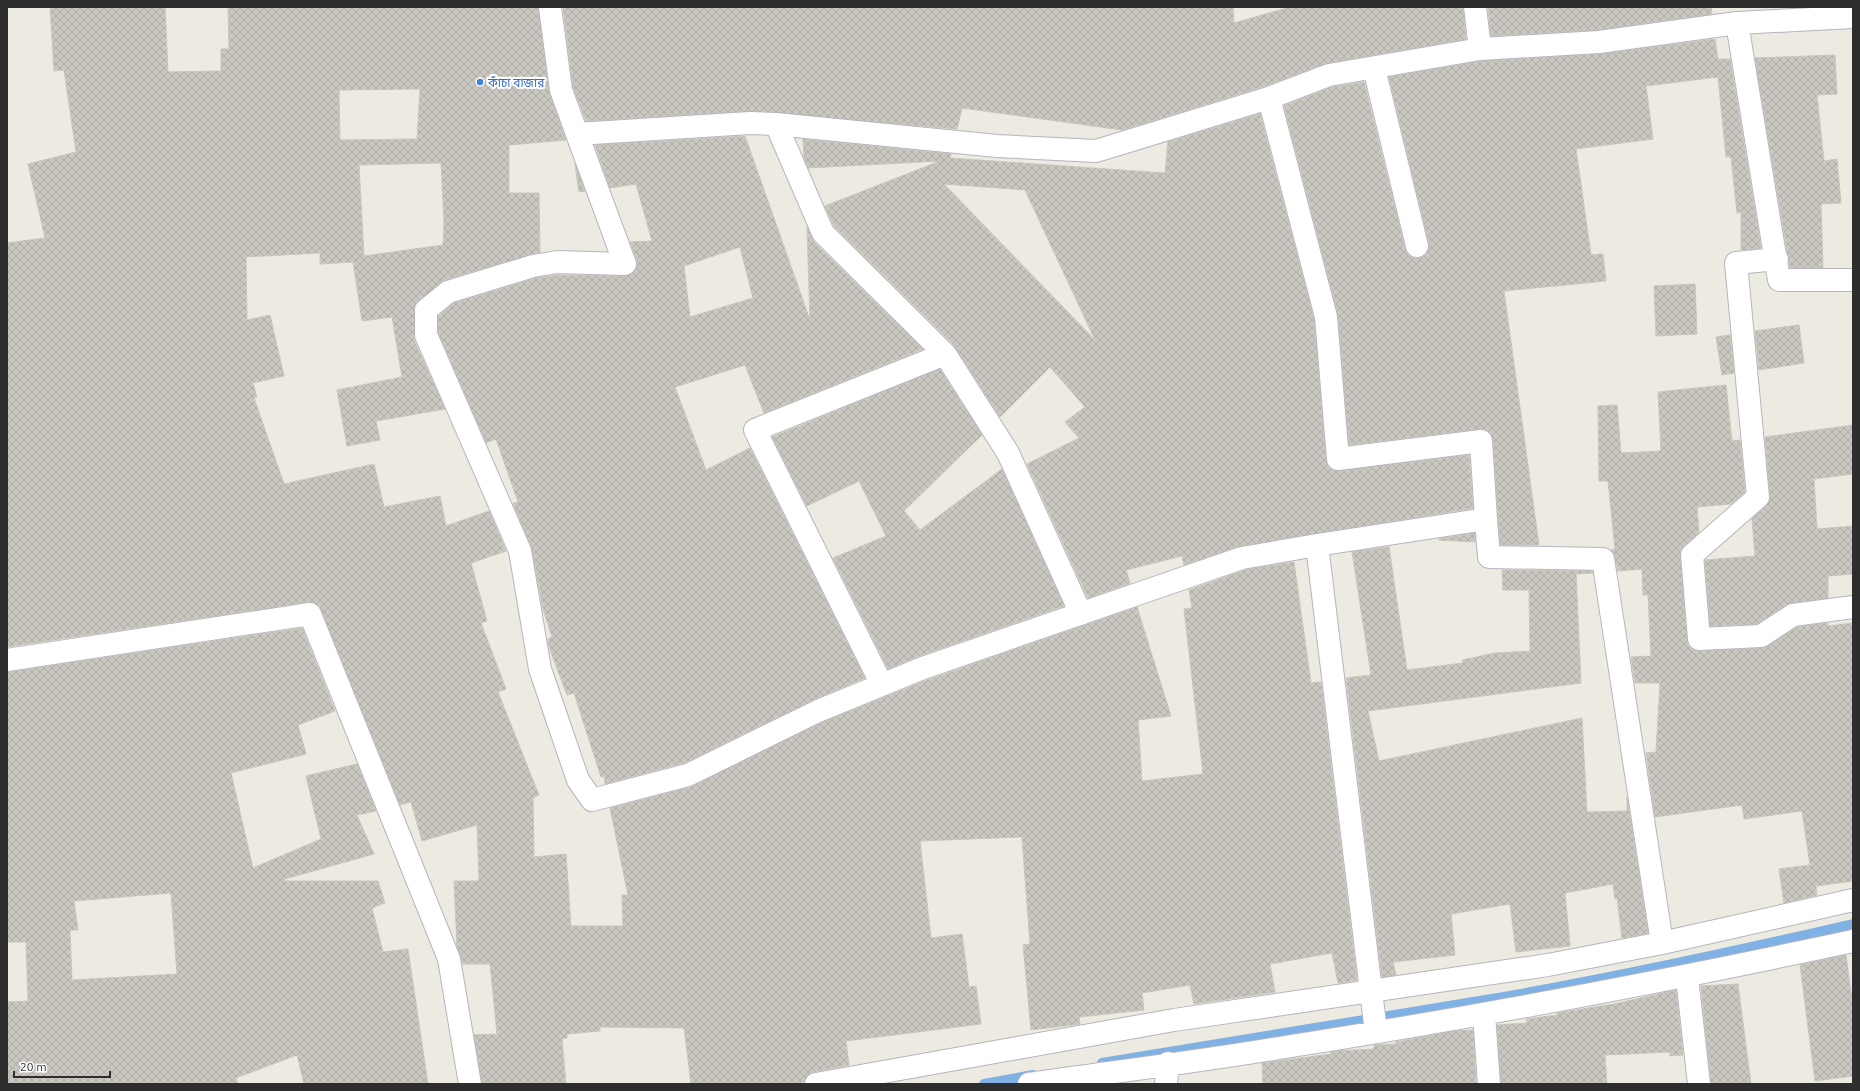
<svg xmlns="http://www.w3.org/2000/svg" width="1860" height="1091" viewBox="0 0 1860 1091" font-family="Ubuntu,'Noto Sans Bengali',sans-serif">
<defs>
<pattern id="building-cross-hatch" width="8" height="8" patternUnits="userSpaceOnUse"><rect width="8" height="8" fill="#c9c7c0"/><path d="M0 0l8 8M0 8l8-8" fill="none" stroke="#adaba5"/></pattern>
</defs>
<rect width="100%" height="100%" fill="#edebe1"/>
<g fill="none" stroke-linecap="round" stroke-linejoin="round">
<path stroke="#7fb1e4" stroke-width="10" d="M 1102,1063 C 1236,1040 1370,1020 1504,997 C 1621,976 1737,951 1853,924
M 984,1084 L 1033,1075"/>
</g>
<path fill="url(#building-cross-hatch)" stroke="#c9c7ba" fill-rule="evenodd" d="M 50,7 L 165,7 L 168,72 L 221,71 L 221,49 L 229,49 L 228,7 L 538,7 L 549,92 L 566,140 L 509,145 L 509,193 L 539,193 L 540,252 L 444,280 L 415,304 L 414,340 L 445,409 L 376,421 L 380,440 L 347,446 L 337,390 L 402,377 L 392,317 L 362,321 L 353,262 L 320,264 L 320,253 L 246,257 L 247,320 L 270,315 L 284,376 L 253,383 L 257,397 L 254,398 L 284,484 L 374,464 L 384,507 L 440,496 L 446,526 L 489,511 L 506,551 L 471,563 L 487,621 L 481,623 L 506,689 L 498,692 L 539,795 L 533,798 L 534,857 L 566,854 L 571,926 L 623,926 L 622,895 L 628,895 L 610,808 L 693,786 L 823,722 L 927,680 L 1137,607 L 1171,716 L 1138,720 L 1142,781 L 1203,774 L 1184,609 L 1192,608 L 1189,590 L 1245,570 L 1294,562 L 1311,683 L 1321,682 L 1357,980 L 1338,983 L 1332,953 L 1270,964 L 1275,992 L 1194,1004 L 1190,985 L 1142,993 L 1144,1010 L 1079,1017 L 1080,1024 L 1031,1030 L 1023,945 L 1030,944 L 1022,837 L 920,841 L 931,938 L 962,934 L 969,987 L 976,986 L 981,1024 L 846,1041 L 849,1065 L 813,1072 L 808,1075 L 804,1082 L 790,1084 L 691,1084 L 684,1028 L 600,1027 L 600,1031 L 567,1034 L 567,1038 L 562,1039 L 566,1084 L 482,1084 L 474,1035 L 497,1034 L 490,964 L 463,964 L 457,947 L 454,881 L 479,881 L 477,825 L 422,841 L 411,802 L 400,805 L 319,605 L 308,602 L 7,647 L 7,243 L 45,238 L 28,164 L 76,152 L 64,70 L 54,71 ZM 420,89 L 417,139 L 340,140 L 339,90 ZM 441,163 L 444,223 L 443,245 L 364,256 L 359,165 Z
M 563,7 L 1233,7 L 1234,23 L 1290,7 L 1463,7 L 1466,39 L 1327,63 L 1265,86 L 1122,130 L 962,108 L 957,129 L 750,111 L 586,121 L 573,87 Z
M 1488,7 L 1711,7 L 1712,14 L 1598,30 L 1491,36 Z
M 1715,39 L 1718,59 L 1730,59 L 1761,248 L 1741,250 L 1741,212 L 1737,213 L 1731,157 L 1726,157 L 1718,77 L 1646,86 L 1653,139 L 1576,149 L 1591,255 L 1603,254 L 1606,281 L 1504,291 L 1539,545 L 1502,545 L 1500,544 L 1493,440 L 1491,434 L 1486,430 L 1479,429 L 1349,445 L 1338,314 L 1284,106 L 1332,87 L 1364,82 L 1405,249 L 1408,255 L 1414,258 L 1420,258 L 1426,255 L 1429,249 L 1429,243 L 1389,77 L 1481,61 L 1600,54 Z
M 1835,55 L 1837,94 L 1817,95 L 1824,161 L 1837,159 L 1841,203 L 1821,204 L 1823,268 L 1790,268 L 1755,58 Z
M 1260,114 L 1314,319 L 1326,460 L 1328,466 L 1333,470 L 1340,471 L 1469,455 L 1473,508 L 1240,546 L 1184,565 L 1182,556 L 1126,570 L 1130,583 L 1088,598 L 1027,464 L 1079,438 L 1065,422 L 1085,407 L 1050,367 L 1000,417 L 954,345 L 834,226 L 825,206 L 940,161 L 808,168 L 804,157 L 803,139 L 951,154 L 950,158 L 1165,173 L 1168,142 ZM 944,184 L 1025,190 L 1095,340 Z
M 745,136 L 810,320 L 807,227 L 814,242 L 923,349 L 764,413 L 745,365 L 675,387 L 706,470 L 750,448 L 865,678 L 813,700 L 684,763 L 605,784 L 604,776 L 601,777 L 574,693 L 567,695 L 549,647 L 548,639 L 552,637 L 543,609 L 532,549 L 513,503 L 518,502 L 496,439 L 486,443 L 438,332 L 438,316 L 454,303 L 536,278 L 558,275 L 625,276 L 635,272 L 637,266 L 637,260 L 630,242 L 652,241 L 636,184 L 610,188 L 595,145 ZM 740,247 L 753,298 L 690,317 L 684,266 Z
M 575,164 L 585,191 L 579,192 Z
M 1695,284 L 1697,334 L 1656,336 L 1654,286 Z
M 1799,325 L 1804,363 L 1759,370 L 1755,331 Z
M 1730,335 L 1734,373 L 1722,375 L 1716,337 Z
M 940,369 L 982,435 L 904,511 L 920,530 L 1002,469 L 1064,606 L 919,656 L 888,669 L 833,558 L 886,536 L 859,481 L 807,506 L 772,437 Z
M 1726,385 L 1732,441 L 1740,440 L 1745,492 L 1731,504 L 1697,507 L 1699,532 L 1680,551 L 1687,640 L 1688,646 L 1693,650 L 1700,651 L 1762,648 L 1768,646 L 1797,627 L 1828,623 L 1828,626 L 1853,623 L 1853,881 L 1816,886 L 1817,895 L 1784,903 L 1779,869 L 1810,865 L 1802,811 L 1744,819 L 1742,805 L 1655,817 L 1646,753 L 1656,752 L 1660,683 L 1635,683 L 1631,657 L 1651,656 L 1648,595 L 1643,595 L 1642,569 L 1618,571 L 1615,557 L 1611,550 L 1615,549 L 1608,481 L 1599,481 L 1598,406 L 1617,405 L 1621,453 L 1661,451 L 1658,392 Z
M 1853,425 L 1853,474 L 1814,479 L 1817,529 L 1853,526 L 1853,574 L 1828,576 L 1828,598 L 1791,603 L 1757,624 L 1710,626 L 1705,560 L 1755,556 L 1752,519 L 1766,506 L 1770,496 L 1765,437 Z
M 1475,533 L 1475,542 L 1439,540 L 1439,539 Z
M 1389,547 L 1407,670 L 1463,663 L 1462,660 L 1495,653 L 1530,651 L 1529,590 L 1503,590 L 1502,570 L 1592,571 L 1593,573 L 1576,574 L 1581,683 L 1368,711 L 1379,761 L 1582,718 L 1587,812 L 1627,811 L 1627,797 L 1648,933 L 1622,938 L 1617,898 L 1615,899 L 1613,884 L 1565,893 L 1570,946 L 1516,952 L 1510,904 L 1451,914 L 1455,955 L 1393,962 L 1396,975 L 1382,977 L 1346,678 L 1371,675 L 1352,552 Z
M 302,628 L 335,711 L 298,725 L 306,754 L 231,773 L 253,868 L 321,839 L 306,776 L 357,764 L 376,811 L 357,815 L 374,854 L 285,879 L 286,881 L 378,881 L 385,903 L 372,908 L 383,952 L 408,949 L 428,1084 L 304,1084 L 297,1055 L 236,1078 L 238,1084 L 7,1084 L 7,1002 L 28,1001 L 26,942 L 7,942 L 7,672 ZM 171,893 L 177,974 L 72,980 L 70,930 L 78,930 L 74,901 Z
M 1846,955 L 1853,1008 L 1853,1076 L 1815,1081 L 1800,965 Z
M 1738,984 L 1751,1084 L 1711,1084 L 1701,986 Z
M 1676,990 L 1683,1055 L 1670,1056 L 1670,1052 L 1605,1055 L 1607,1084 L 1501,1084 L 1497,1025 L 1527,1023 L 1526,1019 L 1557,1015 L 1557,1013 L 1614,1004 Z
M 1473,1030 L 1476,1084 L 1263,1084 L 1262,1063 L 1331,1054 L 1331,1052 L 1336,1051 L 1374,1049 L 1374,1045 L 1396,1044 L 1396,1042 L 1455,1031 Z"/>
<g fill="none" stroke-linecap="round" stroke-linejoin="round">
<defs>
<path id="street" d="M 550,7 L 561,90 L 577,134 L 750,123 L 776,124 L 997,146 L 1096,151 L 1269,98 L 1329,75 L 1480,49 L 1599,42 L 1737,23 L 1853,17
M 1475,7 L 1480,49
M 1737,23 L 1779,280 L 1853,280
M 1374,68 L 1417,246
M 1269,98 L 1326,317 L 1338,459 L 1481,441 L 1486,519
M 776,124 L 823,233 L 945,354 L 1008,453 L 1081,614
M 577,134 L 625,264 L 557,262 L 533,266 L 448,292 L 426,310 L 426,335 L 520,551 L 540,669 L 578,780 L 592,800 L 688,775 L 818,711 L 923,668 L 1242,558 L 1317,545 L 1376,1032
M 1777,259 L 1736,263 L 1758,497 L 1692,555 L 1699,639 L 1761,636 L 1793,615 L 1853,607
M 1317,545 L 1486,519 L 1489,557 L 1603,559 L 1662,943
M 7,660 L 310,614 L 449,959 L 470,1084
M 882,685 L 755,430 L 945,354
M 1687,977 L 1699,1084
M 1484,1014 L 1489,1084
M 816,1084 L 1174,1020 L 1548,965 L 1662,943 L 1853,900
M 1029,1084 C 1112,1072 1196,1062 1279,1048 C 1471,1018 1662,982 1853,941
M 1166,1084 L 1168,1063"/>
</defs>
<use href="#street" stroke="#b5b4bf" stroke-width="24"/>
<use href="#street" stroke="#fff" stroke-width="22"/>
</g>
<circle fill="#3f7fe0" stroke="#fff" stroke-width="1.5" cx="480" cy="82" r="4"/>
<g text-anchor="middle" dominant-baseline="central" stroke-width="4" stroke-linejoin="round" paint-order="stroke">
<g font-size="12" fill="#366cbe" stroke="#fff" text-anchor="start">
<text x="488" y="82">কাঁচা বাজার</text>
</g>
</g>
<rect width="1860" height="1091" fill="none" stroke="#2d2d2d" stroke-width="16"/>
<path d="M14 1071v6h96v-6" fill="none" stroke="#2d2d2d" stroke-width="2"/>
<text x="20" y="1071" font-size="12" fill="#2d2d2d" stroke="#ffffff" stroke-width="3" paint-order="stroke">20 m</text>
</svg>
